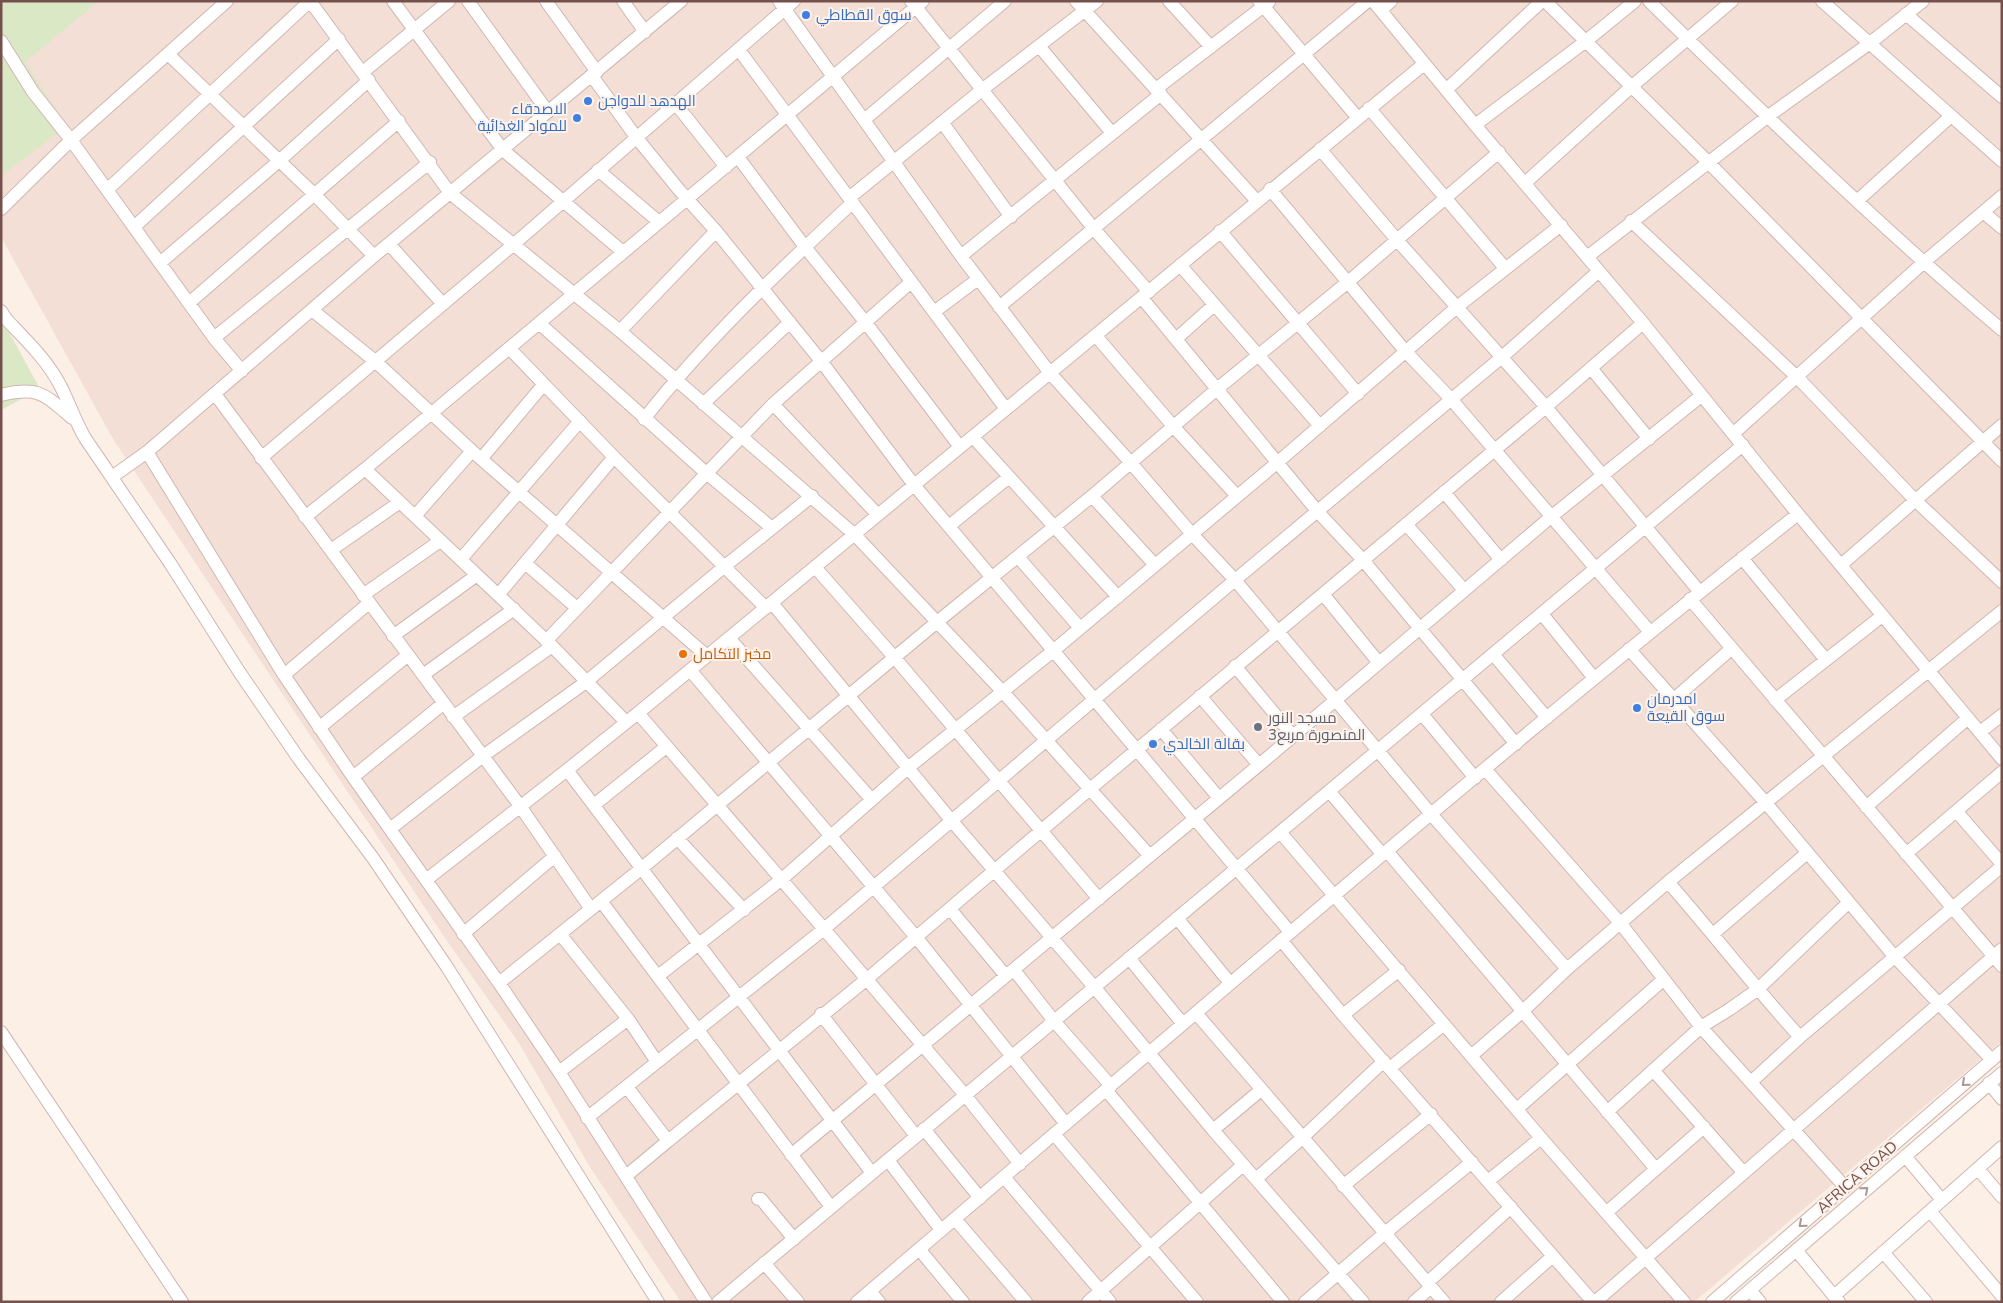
<svg xmlns="http://www.w3.org/2000/svg" width="2003" height="1303" viewBox="0 0 2003 1303" font-family="'Nunito Sans',Cairo,sans-serif">
<rect width="100%" height="100%" fill="#fbefe6"/>
<path fill="#f3dfd5" d="M 1,1 L 2002,1 L 2002,1041 L 1694,1302 L 681,1302 L 591,1169 L 519,1043 L 445,938 L 113,439 L 1,237 Z"/>
<path fill="#dbe8c5" d="M 1,1 L 99,1 L 25,62 L 67,126 L 1,176 Z
M 1,317 L 40,389 L 1,410 Z"/>
<g fill="none" stroke-linecap="round" stroke-linejoin="round">
<defs>
<path id="minor" d="M 227,1 L 71,140 L 214,338 L 242,371
M 310,1 L 450,193 L 620,331 L 855,535 L 1002,691 L 1150,856
M 393,1 L 503,150 L 623,252
M 468,1 L 548,112
M 546,1 L 597,72
M 623,1 L 645,32
M 779,1 L 961,256 L 1050,373 L 1131,463 L 1192,534 L 1235,580 L 1431,814 L 1567,969
M 911,1 L 1094,229 L 1149,292
M 1076,1 L 1256,200
M 1169,1 L 1211,47
M 1259,1 L 1357,117
M 1373,1 L 1475,125 L 1643,323 L 1798,514 L 2002,759
M 1545,1 L 1708,162 L 2002,461
M 1649,1 C 1764,114 1879,226 2002,330
M 1822,1 L 2002,161
M 1381,10 L 1391,1
M 1906,14 L 2002,97
M 1,41 L 33,92 L 71,140 L 1,209
M 1039,46 L 1112,133
M 739,50 L 1006,409
M 168,54 L 314,194 L 374,256
M 363,72 L 449,1
M 592,76 L 636,137 L 680,191 L 716,231 L 821,361 L 914,485 L 1290,932
M 1156,89 L 1269,2
M 1446,90 L 1542,1
M 675,103 L 726,167
M 1369,108 L 1505,268
M 864,120 L 1005,1
M 942,122 L 1011,217
M 1475,125 L 1586,41 L 1635,1
M 1320,149 L 1397,240 L 1546,407 L 1699,591
M 738,157 L 805,247 L 866,323 L 960,447
M 598,170 L 659,222
M 1525,183 L 1631,87 L 1732,1
M 1270,189 L 1406,352 L 1451,399 L 1650,632
M 107,190 L 310,1
M 849,198 L 983,89 L 1097,1
M 1857,201 L 1951,116
M 1983,212 L 2002,228
M 1631,221 L 1797,377 L 1915,500 L 2002,582
M 134,227 L 339,39
M 1220,231 L 1358,394
M 389,244 L 443,304
M 961,256 L 1161,94
M 1587,257 L 1767,117 L 1870,43 L 1923,1
M 160,263 L 279,161 L 369,80
M 1180,265 L 1320,426
M 1142,298 L 1318,512 L 1363,560 L 1516,744
M 189,303 L 399,121
M 999,307 L 1368,1
M 312,310 L 375,361 L 472,451 L 707,656
M 1,311 L 6,319 C 26,340 47,360 60,385 C 69,402 75,421 85,438 L 170,563 L 238,670 L 299,759 L 373,858 L 447,967 L 658,1302
M 934,312 L 978,279
M 539,323 L 705,472 L 772,528
M 620,331 L 716,231
M 1096,336 L 1173,426 L 1237,496
M 214,338 L 430,162
M 1176,339 L 1214,305
M 509,348 L 614,457 L 766,608
M 1591,368 L 1649,439
M 215,394 L 520,806 L 591,909
M 1,395 C 39,386 44,394 72,418
M 703,404 L 790,322
M 773,404 L 878,515
M 644,419 C 706,340 779,271 852,203
M 1734,433 L 1923,263 L 2002,196
M 973,437 L 1118,597
M 147,452 L 284,675 L 353,777 L 499,983 L 559,1072 L 706,1302
M 261,458 L 514,244 L 794,1
M 481,459 L 544,384
M 365,469 L 552,646 L 626,722
M 112,477 L 147,452 L 374,256 L 681,1
M 1444,492 L 1501,560
M 1092,496 L 1155,565
M 415,516 L 472,451
M 305,517 L 365,469 L 923,1
M 1406,524 L 1464,590
M 949,526 L 1009,477
M 331,550 L 400,502
M 1018,557 L 1080,628
M 1742,558 L 1826,660
M 461,559 L 580,421
M 525,563 L 577,608
M 1841,565 L 2002,425
M 815,567 L 894,657 L 1099,899
M 1323,594 L 1379,663
M 363,595 L 440,541
M 498,595 L 614,457
M 1690,599 L 2002,966
M 772,603 L 951,820 L 1095,988 L 1213,1130 L 1363,1302
M 1542,614 L 1594,678
M 393,636 L 477,575
M 729,638 L 872,800
M 546,641 L 773,404 L 911,282
M 1629,649 L 1766,803 L 1894,956 L 1992,1060
M 1493,654 L 1547,718
M 1235,666 L 1293,736
M 690,670 L 916,937 L 1066,1124
M 284,675 L 369,603
M 423,675 L 514,609
M 1200,696 L 1259,765
M 1673,700 L 1731,649
M 1775,700 L 1882,616
M 638,713 L 824,929 L 965,1095 L 1020,1164
M 1422,714 L 1475,778
M 453,717 L 552,646
M 319,728 L 408,655
M 1161,729 L 1219,798
M 1980,732 L 2002,715
M 1485,769 L 1621,924 L 1701,1027 L 1845,1187
M 567,770 L 872,1173
M 353,777 L 444,703
M 1329,791 L 1383,855
M 594,805 L 666,747
M 1866,807 L 1968,718
M 1957,812 L 2002,864
M 390,829 L 483,756 L 586,682 L 725,566 L 812,496
M 1280,832 L 1541,1138 L 1684,1302
M 677,838 L 744,910
M 1387,851 L 1656,1169
M 1906,854 L 2002,772
M 426,880 L 567,770 L 638,713 L 1424,64
M 1668,882 C 1713,933 1754,987 1800,1037
M 601,901 L 831,1207
M 950,909 L 1006,976
M 1177,918 L 1230,983
M 463,934 L 555,856
M 560,934 L 628,1019 L 657,1062
M 1713,934 L 1807,853
M 1281,940 L 1343,1015 L 1593,1302
M 1129,958 L 1183,1024
M 1014,970 L 1054,1021 L 1111,1086
M 658,976 L 782,879 L 909,767 L 1053,651 L 1278,462 L 1457,307 L 1561,225
M 499,983 L 642,868 L 937,622 L 1092,496 L 1217,389 L 1348,282 L 1499,152
M 1196,1013 L 1444,1302
M 821,1014 L 916,1136
M 1343,1015 L 1399,970
M 1,1032 L 182,1302
M 1471,1056 L 1523,1011 L 1567,969 L 1668,882 L 2002,611
M 1390,1068 L 1444,1024
M 1653,1070 L 1743,1172
M 559,1072 L 628,1019
M 1751,1082 L 1800,1037 L 2002,866
M 1989,1083 L 2002,1099
M 1106,1090 L 1283,1302
M 1517,1109 L 1664,979
M 1607,1112 L 1701,1027 L 1730,1009 L 1757,990 L 1848,903
M 587,1118 L 824,929 L 1235,580 L 1502,357 L 1599,271
M 924,1129 L 980,1198
M 1213,1130 L 1261,1090
M 1054,1134 L 1197,1302
M 668,1141 L 867,979 L 1090,789 L 1546,407 L 1643,323
M 791,1155 L 1259,765 L 1552,516 L 1701,396
M 1905,1156 L 1942,1200
M 888,1160 L 941,1230
M 1978,1169 L 2002,1197
M 626,1176 L 668,1141 L 627,1087
M 1004,1177 L 1110,1302
M 1256,1179 L 1302,1138 L 1384,1061
M 1488,1181 L 1541,1138
M 1343,1186 L 1431,1114
M 758,1199 L 761,1199 L 794,1239
M 1930,1211 L 2002,1296
M 1607,1212 L 1704,1127
M 955,1219 L 1026,1302
M 919,1249 L 963,1302
M 1796,1250 L 1839,1302
M 1883,1252 L 1926,1302
M 764,1263 L 798,1302
M 1428,1282 L 1511,1207
M 1750,1290 L 1760,1302
M 870,1291 L 879,1302
M 1834,1296 L 2002,1147
M 718,1302 L 1743,445
M 857,1302 C 1169,1037 1477,768 1798,514
M 1088,1302 L 1243,1165
M 1305,1302 L 1385,1233 L 1472,1162
M 1414,1302 L 1431,1287
M 1501,1302 L 1553,1256
M 1595,1302 L 2002,949
M 1712,1302 L 2002,1051
M 1736,1302 L 2002,1073"/>
</defs>
<use href="#minor" stroke="#cfb7b0" stroke-width="14"/>
<use href="#minor" stroke="#fff" stroke-width="12"/>
</g>
<defs><path id="oneway-chevron" d="M-2-3.5L2.5 0L-2 3.5" fill="none" stroke-width="1.6" stroke-linecap="round" stroke-linejoin="round" transform="scale(1.25)"/></defs>
<g stroke="#ac9794">
<use href="#oneway-chevron" transform="translate(1965 1083) rotate(139)"/>
<use href="#oneway-chevron" transform="translate(1865 1190) rotate(-41)"/>
<use href="#oneway-chevron" transform="translate(1802 1224) rotate(139)"/>
</g>
<g fill="#3f7fe0" stroke="#fef3ec" stroke-width="2">
<circle cx="806" cy="15" r="5"/>
<circle cx="588" cy="101" r="5"/>
<circle cx="577" cy="118" r="5"/>
<circle cx="1637" cy="708" r="5"/>
<circle cx="1153" cy="744" r="5"/>
</g>
<circle fill="#e8710a" stroke="#fef3ec" stroke-width="2" cx="683" cy="654" r="5"/>
<circle fill="#6b7280" stroke="#fef3ec" stroke-width="2" cx="1258" cy="727" r="5"/>
<g text-anchor="middle" dominant-baseline="central" stroke-width="4" stroke-linejoin="round" paint-order="stroke">
<g font-size="15" fill="#366cbe" stroke="#fef3ec" text-anchor="start">
<text x="816" y="15">سوق القطاطي</text>
<text x="598" y="101">الهدهد للدواجن</text>
<text x="567" y="109" text-anchor="end">الاصدقاء<tspan x="567" dy="17">للمواد الغذائية</tspan></text>
<text x="1647" y="699">امدرمان<tspan x="1647" dy="17">سوق القيعة</tspan></text>
<text x="1163" y="744">بقالة الخالدي</text>
</g>
<g font-size="15" fill="#c56008" stroke="#fef3ec" text-anchor="start">
<text x="693" y="654">مخبز التكامل</text>
</g>
<g font-size="15" fill="#5b616d" stroke="#fef3ec" text-anchor="start">
<text x="1268" y="718">مسجد النور<tspan x="1268" dy="17">المنصورة مربع3</tspan></text>
</g>
<g font-size="15" fill="#74514c" stroke="#fef3ec">
<text transform="translate(1857 1177) rotate(-41)">AFRICA ROAD</text>
</g>
</g>
<rect width="2003" height="1303" fill="none" stroke="#74514c" stroke-width="5"/>
</svg>
